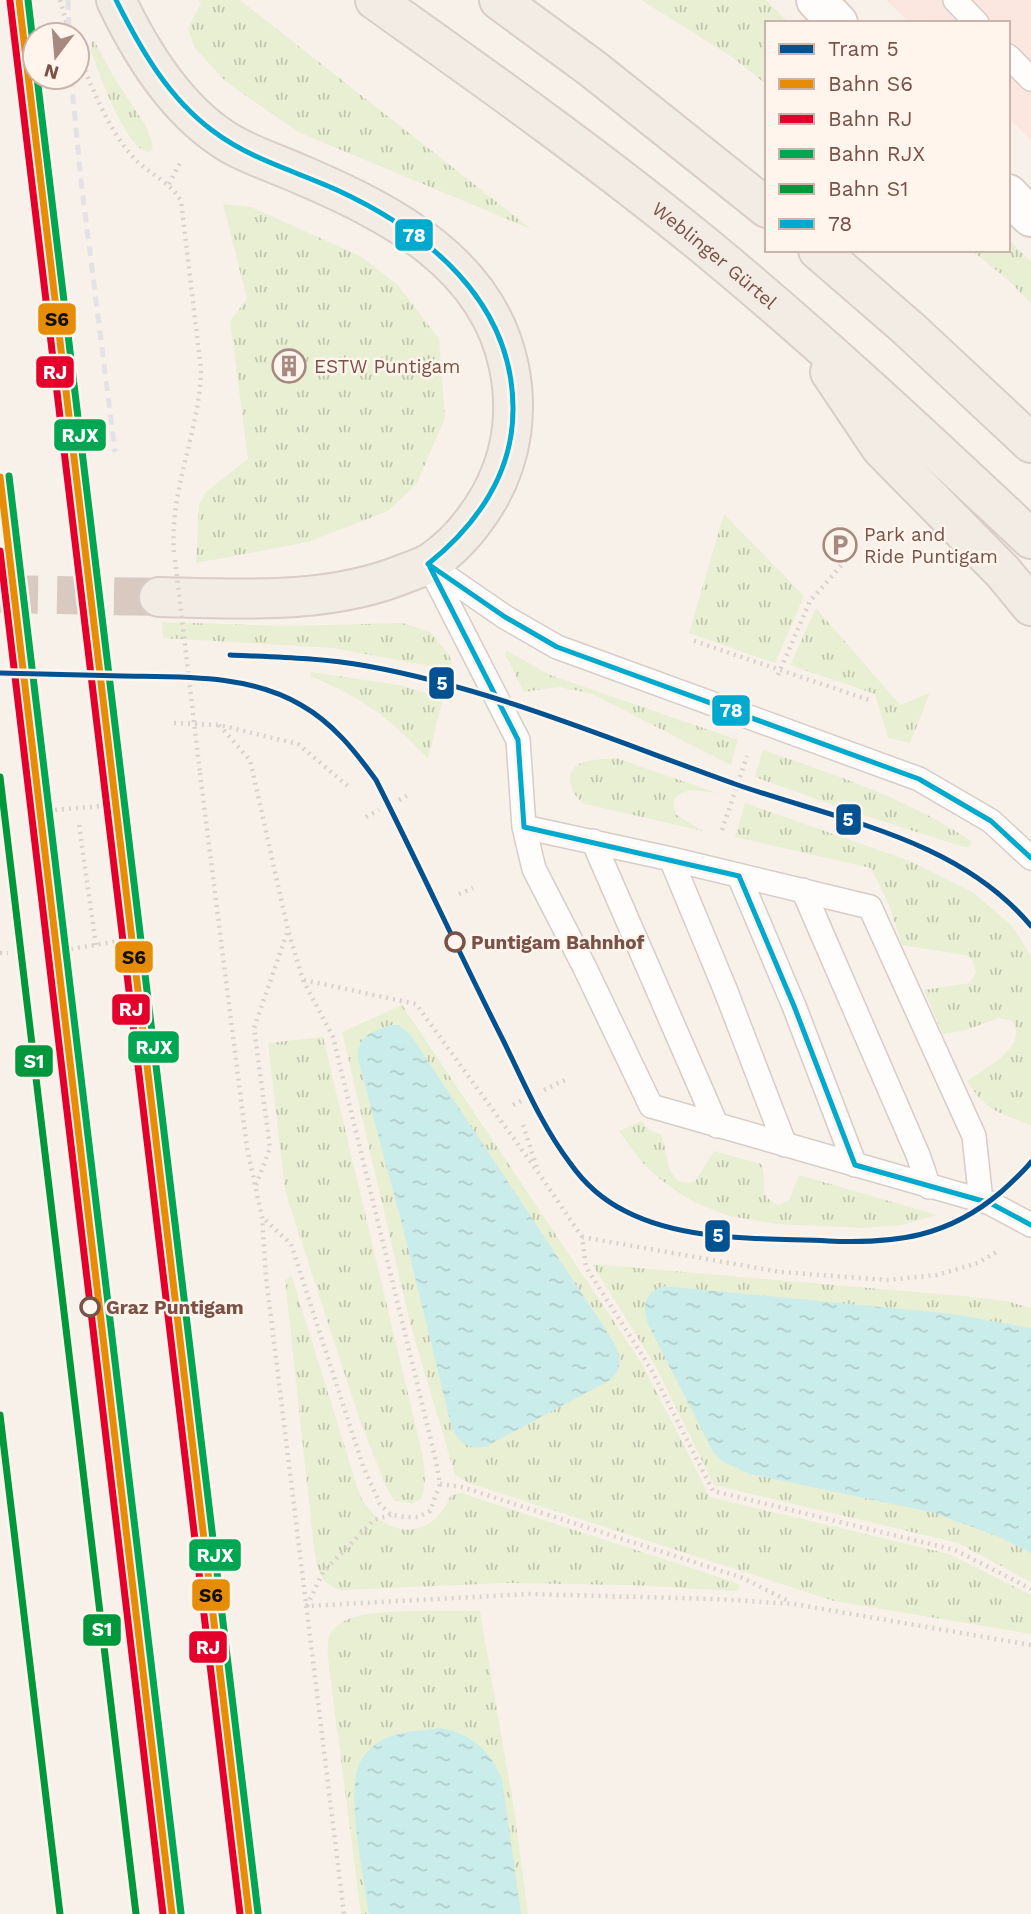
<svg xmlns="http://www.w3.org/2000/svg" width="1031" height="1914" viewBox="0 0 1031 1914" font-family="'Work Sans',sans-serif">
<defs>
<pattern id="grass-tufts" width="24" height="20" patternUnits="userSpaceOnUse" patternTransform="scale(1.75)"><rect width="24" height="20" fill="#e8efd3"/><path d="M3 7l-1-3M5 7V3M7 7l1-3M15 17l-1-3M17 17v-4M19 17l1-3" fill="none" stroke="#c1c4ad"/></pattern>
<pattern id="water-ripples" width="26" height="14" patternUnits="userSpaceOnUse" patternTransform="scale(1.75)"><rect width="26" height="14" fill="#caecea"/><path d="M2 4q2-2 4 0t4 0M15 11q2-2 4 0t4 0" fill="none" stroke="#b1ccca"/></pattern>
</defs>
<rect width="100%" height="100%" fill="#f8f1ea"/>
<path fill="#fce6e0" d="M 886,0 L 1031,0 L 1031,140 L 1008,118 L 1008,23 L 910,23 Z"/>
<path fill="url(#grass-tufts)" d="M 198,0 L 240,0 L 531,229 L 298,132 L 225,81 L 195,48 L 188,29 L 201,3 Z
M 641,0 L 766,0 L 789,23 L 767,23 L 767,85 L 732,57 Z
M 92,41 L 95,42 L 113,76 L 147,128 L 153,147 L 150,152 C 126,152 99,72 91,51 Z
M 223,204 L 251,207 L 360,256 L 398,285 L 439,339 L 445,418 L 417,483 L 388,511 L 308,542 L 196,563 L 199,505 L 206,492 L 248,459 L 230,321 L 247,299 Z
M 1008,239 L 1031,262 L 1031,303 L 1006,278 L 971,250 L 1008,250 Z
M 724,514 L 804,596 L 775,663 L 689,633 Z
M 816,608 L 900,705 L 930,693 L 910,743 L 888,738 L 875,694 L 790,665 Z
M 162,622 L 287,626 L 402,623 L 430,632 L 449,655 L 452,663 L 450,668 L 446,669 L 333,648 L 163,638 Z
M 507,651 L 550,675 L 738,740 L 731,765 L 590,693 L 558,687 L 524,692 L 505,654 Z
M 311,672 L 399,685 L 443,698 L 428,759 C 392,719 359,696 310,676 Z
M 763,750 C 835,775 907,798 971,841 L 971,845 L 968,847 L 964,847 L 847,810 L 755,777 Z
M 616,758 L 717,793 C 701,791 684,786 674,800 L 675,814 L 703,831 L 585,804 C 571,796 561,772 581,763 C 592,759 605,759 616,758 Z
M 745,803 L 910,861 L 974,893 L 1012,926 L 1031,956 L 1031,1125 C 998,1112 987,1112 967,1081 C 985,1068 1030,1046 1012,1021 L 999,1018 L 966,1030 L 943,1034 L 924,990 L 970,983 L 976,972 L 972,959 L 965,955 L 902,945 L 889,905 L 871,868 L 735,837 Z
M 402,1005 L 641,1362 L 710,1497 L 949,1554 L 1031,1595 L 1031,1634 L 834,1601 L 469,1483 L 455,1475 L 410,1323 L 342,1032 Z
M 323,1037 L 422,1453 C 425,1469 427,1483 421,1499 L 412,1503 L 395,1501 L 387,1489 L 359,1418 L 285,1191 L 268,1043 Z
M 642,1121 L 649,1130 L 662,1135 L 670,1171 L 678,1181 L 688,1183 L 695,1181 L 714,1151 L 761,1164 C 769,1182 754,1194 778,1205 L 789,1200 L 799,1175 L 937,1215 L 902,1225 L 863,1228 L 777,1224 L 729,1216 L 696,1203 L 679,1193 L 656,1176 L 639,1159 L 619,1131 Z
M 592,1264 L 973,1297 L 1006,1301 L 1031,1308 L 1031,1582 L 958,1543 L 714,1485 L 656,1367 Z
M 292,1277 L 360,1496 C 383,1538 431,1544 451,1495 L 461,1493 L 734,1582 L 740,1586 L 739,1589 L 736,1591 L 631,1585 L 505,1583 L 341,1590 C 319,1584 317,1568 314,1548 L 285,1280 Z
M 427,1611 L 480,1611 L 514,1809 L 528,1914 L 361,1914 L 329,1667 C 328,1656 325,1640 333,1630 C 348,1609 403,1612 427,1611 Z"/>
<path fill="url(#water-ripples)" d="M 389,1025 L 398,1025 L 410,1034 L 606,1330 C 617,1347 628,1364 610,1380 L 487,1446 C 469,1451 458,1442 451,1425 L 403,1228 L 358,1059 C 358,1035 369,1034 389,1025 Z
M 663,1286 L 953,1314 L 1031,1328 L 1031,1553 L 997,1536 L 931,1512 L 750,1474 L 722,1461 L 713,1452 L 648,1324 C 642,1306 644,1293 663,1286 Z
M 441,1728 C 472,1734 491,1751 502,1780 L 521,1914 L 369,1914 C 364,1879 347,1798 358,1768 C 361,1757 372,1745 382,1740 C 400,1731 421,1731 441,1728 Z"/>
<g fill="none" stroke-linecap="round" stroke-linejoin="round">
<path stroke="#d8c9c1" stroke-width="38" stroke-dasharray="38 19" stroke-linecap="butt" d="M 0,594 L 159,597"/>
<defs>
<path id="lane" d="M 955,0 L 977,23
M 1008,56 L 1031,79
M 428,564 L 518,740 L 524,827 L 534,869 L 584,966 L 651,1106 L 990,1203 L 1031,1225
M 431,566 L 505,617 L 557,647 L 919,779 L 991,821 L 1031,858
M 524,827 L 671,859 L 870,907 L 974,1136 L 981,1201
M 593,841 L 717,1126
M 671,859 L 725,989 L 785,1145
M 739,876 L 794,1006 L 855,1165
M 803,890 L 918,1155 L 929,1187"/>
<path id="secondary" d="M 816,0 L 838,23
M 1008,194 L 1031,217"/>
<g id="primary">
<path d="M 116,0 C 141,53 178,113 231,144 C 254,157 280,165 304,176 C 393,214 488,264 509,367 C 518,411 512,456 490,496 C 475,522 456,546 430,563 C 423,567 414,570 406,573 C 329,605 240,599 159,597"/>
<path id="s1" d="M 375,0 C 489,81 603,162 711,251 C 822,343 927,441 1031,539"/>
<path d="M 499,0 L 593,69 L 767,208"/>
<path d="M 818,250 L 909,329 L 1031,443"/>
<path d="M 830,372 L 881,448 L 1003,572 L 1031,606"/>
</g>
</defs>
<use href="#lane" stroke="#d7ccc7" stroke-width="26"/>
<use href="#secondary" stroke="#d9cec8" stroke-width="42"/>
<use href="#primary" stroke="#dacdc8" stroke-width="42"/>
<path stroke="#dcd0cc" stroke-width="4.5" stroke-dasharray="2 5" stroke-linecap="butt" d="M 60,0 L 70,35
M 77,51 C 92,87 107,128 133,157 C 148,174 170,181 181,201 L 201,369 C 200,431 169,490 174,552
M 169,184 L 180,163
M 694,641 L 869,700
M 778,675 L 810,601 L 846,560
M 174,723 L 219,725 L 298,744 L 349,787
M 219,725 L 250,760 L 288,930 L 303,980 L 333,1037 L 436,1461 L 440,1484 L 430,1511 L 419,1517 L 406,1517 L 391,1515 L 380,1504 L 363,1466 L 291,1244 L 262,1217
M 200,773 L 247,1148 L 262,1217 L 266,1277 L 344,1914
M 399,800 L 410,794
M 55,810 L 101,806
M 366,817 L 379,810
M 79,825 L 96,945
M 722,830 L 747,756
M 459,894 L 473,888
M 71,949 L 118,941
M 0,953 L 8,953
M 304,980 L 416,1004 L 538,1172 L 582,1237 L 586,1267 L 651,1369 L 713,1491 L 955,1550 L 1031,1589
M 544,1090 L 565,1080
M 513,1105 L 523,1100
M 523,1125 L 537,1168
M 256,1185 L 270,1148 L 254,1028 L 288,930
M 582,1237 L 780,1272 L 887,1280 L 937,1275 L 978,1263 L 996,1252
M 440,1484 L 462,1487 L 743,1578 L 790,1602
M 391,1515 L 374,1520 L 323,1572 L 307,1606 L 530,1594 L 715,1599 L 794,1604 L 1031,1645"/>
<use href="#lane" stroke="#fefdfc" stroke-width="23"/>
<use href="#secondary" stroke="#fefdfc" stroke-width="38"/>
<use href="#primary" stroke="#f3ece5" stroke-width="38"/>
<path stroke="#e4e2e5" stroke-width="5" stroke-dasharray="10 7" stroke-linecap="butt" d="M 68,0 L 69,35
M 71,77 L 81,181 L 115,452"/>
<path stroke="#dcd0cc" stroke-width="4.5" stroke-dasharray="2 5" stroke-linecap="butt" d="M 175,560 L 200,773"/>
<defs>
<path id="bus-1" d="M 116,0 C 140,48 168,98 213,131 C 250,159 295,171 337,190 C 426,231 512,300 513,407 C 514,472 477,525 428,564
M 428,564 L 505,617 L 557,647 L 919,779 L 991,821 L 1031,858
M 430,567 L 518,740 L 524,827
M 524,827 L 739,876
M 739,876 L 794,1006 L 855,1165
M 855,1165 L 990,1203 L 1031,1225"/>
</defs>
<use href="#bus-1" stroke="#fff5ed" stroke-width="10"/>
<use href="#bus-1" stroke="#00a9ce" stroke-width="5"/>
<defs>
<path id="rail-1" d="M 19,0 L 249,1914
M 0,477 L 172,1914"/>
<path id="rail-2" d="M 10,1 L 240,1914
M 0,551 L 163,1914"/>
<path id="rail-3" d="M 28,0 L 35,60
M 37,77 L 258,1913
M 9,476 L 181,1913"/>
<path id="rail-4" d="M 0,777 L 136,1914
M 0,1415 L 60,1914"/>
</defs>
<use href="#rail-1" stroke="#fff5ed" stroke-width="12"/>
<use href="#rail-2" stroke="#fff5ed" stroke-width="12"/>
<use href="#rail-3" stroke="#fff5ed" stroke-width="12"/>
<use href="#rail-4" stroke="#fff5ed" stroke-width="12"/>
<use href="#rail-1" stroke="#e78c07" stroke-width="7"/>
<use href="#rail-2" stroke="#e4002b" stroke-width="7"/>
<use href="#rail-3" stroke="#00a651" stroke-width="7"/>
<use href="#rail-4" stroke="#00983a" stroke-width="7"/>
<defs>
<path id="tram-1" d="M 230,655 C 276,657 322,658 367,666 C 494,689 614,741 735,784 C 837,820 958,838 1031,926
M 0,673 C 41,674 82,675 123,676 C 182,677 249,674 301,705 C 333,723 355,751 376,780 C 420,867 460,955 504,1042 C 524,1083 542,1126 570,1163 C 584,1183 603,1200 625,1211 C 685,1242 762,1238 828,1241 C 896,1244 948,1237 1001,1192 C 1012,1182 1022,1173 1031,1162"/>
</defs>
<use href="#tram-1" stroke="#fff5ed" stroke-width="10"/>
<use href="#tram-1" stroke="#025191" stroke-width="5"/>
</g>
<defs>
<symbol id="building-ring" viewBox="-11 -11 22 22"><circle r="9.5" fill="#fff5ed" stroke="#a68980" stroke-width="1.5"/><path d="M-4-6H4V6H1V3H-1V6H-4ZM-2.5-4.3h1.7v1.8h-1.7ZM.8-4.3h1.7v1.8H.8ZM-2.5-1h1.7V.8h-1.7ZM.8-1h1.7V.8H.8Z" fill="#a68980"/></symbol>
<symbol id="parking-ring" viewBox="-11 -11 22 22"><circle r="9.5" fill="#fff5ed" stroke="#a68980" stroke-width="1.5"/><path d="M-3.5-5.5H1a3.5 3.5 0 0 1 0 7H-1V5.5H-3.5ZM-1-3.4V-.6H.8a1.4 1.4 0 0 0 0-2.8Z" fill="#a68980"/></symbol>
</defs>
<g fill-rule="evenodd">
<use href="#building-ring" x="270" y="347" width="38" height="38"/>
<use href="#parking-ring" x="821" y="526" width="38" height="38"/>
</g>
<g fill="#fff5ed" stroke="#7a5147" stroke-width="3.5">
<circle cx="455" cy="942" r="9"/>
<circle cx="90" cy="1307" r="9"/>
</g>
<g text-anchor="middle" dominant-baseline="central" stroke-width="5" stroke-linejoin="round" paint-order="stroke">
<g font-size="19" fill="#7a5147" stroke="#fff5ed">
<text stroke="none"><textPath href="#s1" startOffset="425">Weblinger Gürtel</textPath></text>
</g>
<g font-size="19" fill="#7a5147" stroke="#fff5ed" text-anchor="start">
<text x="314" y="366">ESTW Puntigam</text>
<text x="864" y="534">Park and<tspan x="864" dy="22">Ride Puntigam</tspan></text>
</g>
<g font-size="19" font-weight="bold" fill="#7a5147" stroke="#fff5ed" text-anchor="start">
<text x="471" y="942">Puntigam Bahnhof</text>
<text x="106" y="1307">Graz Puntigam</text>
</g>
</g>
<g stroke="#fff5ed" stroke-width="2.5">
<rect x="394" y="218" width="40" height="34" rx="7" fill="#00a9ce"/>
<rect x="37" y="302" width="40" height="34" rx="7" fill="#e78c07"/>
<rect x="35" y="355" width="40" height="34" rx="7" fill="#e4002b"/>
<rect x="53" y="418" width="54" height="34" rx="7" fill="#00a651"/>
<rect x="428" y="666" width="27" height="34" rx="7" fill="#025191"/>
<rect x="711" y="694" width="40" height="33" rx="7" fill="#00a9ce"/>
<rect x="835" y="803" width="27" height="33" rx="7" fill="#025191"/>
<rect x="114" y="940" width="40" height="34" rx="7" fill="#e78c07"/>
<rect x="111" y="993" width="40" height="33" rx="7" fill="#e4002b"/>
<rect x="127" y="1030" width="53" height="34" rx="7" fill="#00a651"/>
<rect x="14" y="1044" width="40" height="34" rx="7" fill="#00983a"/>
<rect x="704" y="1219" width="27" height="34" rx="7" fill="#025191"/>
<rect x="188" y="1538" width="54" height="34" rx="7" fill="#00a651"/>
<rect x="191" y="1578" width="40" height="34" rx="7" fill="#e78c07"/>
<rect x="82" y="1613" width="40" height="34" rx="7" fill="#00983a"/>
<rect x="188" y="1630" width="40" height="34" rx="7" fill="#e4002b"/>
</g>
<g font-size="19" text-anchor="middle" font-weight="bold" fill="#fff">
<text x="414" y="242">78</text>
<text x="55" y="379">RJ</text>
<text x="80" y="442">RJX</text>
<text x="442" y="690">5</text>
<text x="731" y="717">78</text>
<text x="848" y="826">5</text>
<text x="131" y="1016">RJ</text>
<text x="154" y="1054">RJX</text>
<text x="34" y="1068">S1</text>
<text x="718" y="1242">5</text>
<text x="215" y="1562">RJX</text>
<text x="102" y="1636">S1</text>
<text x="208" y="1654">RJ</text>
</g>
<g font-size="19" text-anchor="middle" font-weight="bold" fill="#111">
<text x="57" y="326">S6</text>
<text x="134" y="964">S6</text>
<text x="211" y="1602">S6</text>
</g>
<rect x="765" y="21" width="245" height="231" fill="#fff5ed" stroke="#cab3ab" stroke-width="2"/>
<rect x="779" y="44" width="35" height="10" fill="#025191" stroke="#cab3ab" stroke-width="2"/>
<text x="828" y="56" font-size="21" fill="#7a5147">Tram 5</text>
<rect x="779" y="79" width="35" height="10" fill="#e78c07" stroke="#cab3ab" stroke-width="2"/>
<text x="828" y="91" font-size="21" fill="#7a5147">Bahn S6</text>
<rect x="779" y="114" width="35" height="10" fill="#e4002b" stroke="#cab3ab" stroke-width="2"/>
<text x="828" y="126" font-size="21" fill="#7a5147">Bahn RJ</text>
<rect x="779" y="149" width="35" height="10" fill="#00a651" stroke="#cab3ab" stroke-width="2"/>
<text x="828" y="161" font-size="21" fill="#7a5147">Bahn RJX</text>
<rect x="779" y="184" width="35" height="10" fill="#00983a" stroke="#cab3ab" stroke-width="2"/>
<text x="828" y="196" font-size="21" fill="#7a5147">Bahn S1</text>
<rect x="779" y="219" width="35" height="10" fill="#00a9ce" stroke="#cab3ab" stroke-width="2"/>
<text x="828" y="231" font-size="21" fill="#7a5147">78</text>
<g transform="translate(56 56) rotate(196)"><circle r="33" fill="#fff5ed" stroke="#cab3ab" stroke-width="2"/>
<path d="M0-5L12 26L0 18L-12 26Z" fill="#a68980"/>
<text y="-10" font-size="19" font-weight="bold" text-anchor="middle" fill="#7a5147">N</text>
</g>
</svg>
